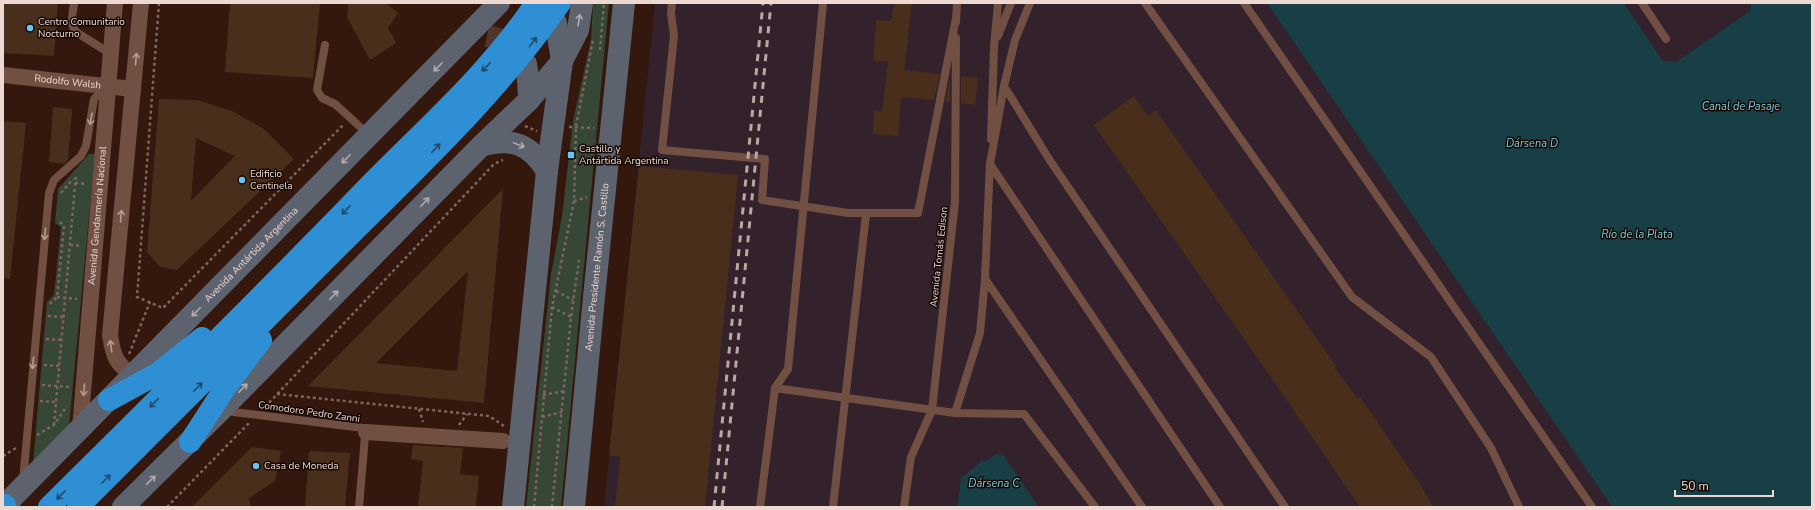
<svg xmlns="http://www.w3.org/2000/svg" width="1815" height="510" viewBox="0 0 1815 510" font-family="'Nunito Sans',sans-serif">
<rect width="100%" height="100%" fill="#34180d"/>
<path fill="#33222c" d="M 655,3 L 1267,3 L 1612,507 L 1039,507 L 1004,456 L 984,462 L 983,460 L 961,478 L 957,507 L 604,507 Z
M 1624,3 L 1751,3 L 1750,11 L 1676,62 L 1669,62 L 1663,61 Z"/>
<path fill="#364735" d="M 593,3 L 609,3 L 561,507 L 526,507 L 551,274 L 562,216 L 573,121 L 591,40 Z
M 89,154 L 95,154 L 69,426 L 33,463 L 47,302 L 54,295 L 61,227 L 55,223 L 58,189 Z"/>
<path fill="#183f45" d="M 1267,3 L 1624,3 L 1663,61 L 1676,62 L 1750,11 L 1751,3 L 1812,3 L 1812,507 L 1612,507 Z
M 997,454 L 1004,456 L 1039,507 L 957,507 L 961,478 L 983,460 L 984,462 Z"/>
<path fill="#492f1b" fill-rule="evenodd" d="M 3,3 L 58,3 L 54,56 L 3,53 Z
M 230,3 L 320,3 L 313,78 L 225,72 Z
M 348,3 L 386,3 L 398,13 L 388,28 L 396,43 L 370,60 L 347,17 Z
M 894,3 L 912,3 L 904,70 L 940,74 L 934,100 L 901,97 L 898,136 L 873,134 L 874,111 L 882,111 L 888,62 L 873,61 L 876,20 L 891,21 Z
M 950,76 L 950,102 L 945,102 Z
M 961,76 L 978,78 L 975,105 L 961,103 Z
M 1134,96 L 1148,116 L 1156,110 L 1336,366 L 1334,367 L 1358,399 L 1360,397 L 1420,484 L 1433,507 L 1360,507 L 1275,383 L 1094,125 Z
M 159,99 L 197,100 L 232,111 L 264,129 L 294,159 L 177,270 L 160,267 L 147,252 ZM 196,138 L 235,156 L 191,201 Z
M 53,107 L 72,109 L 68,160 L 64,164 L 49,162 Z
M 3,121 L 26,123 L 10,279 L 3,278 Z
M 639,166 L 738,175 L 705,507 L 615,507 L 620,457 L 609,455 Z
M 503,189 L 484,403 L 308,386 ZM 468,271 L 457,371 L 376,363 Z
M 413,445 L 463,448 L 460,474 L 479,476 L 476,507 L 418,507 L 423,461 L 411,459 Z
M 252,447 L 281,451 L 275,481 L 249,498 L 251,507 L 192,507 Z
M 309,451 L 350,453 L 345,507 L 305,507 Z"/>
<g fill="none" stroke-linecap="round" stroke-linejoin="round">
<path stroke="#50352b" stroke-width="22" stroke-dasharray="22 11" stroke-linecap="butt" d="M 487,36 C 501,39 511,42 519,54"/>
<path stroke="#7f665d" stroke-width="2.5" stroke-dasharray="3 3" stroke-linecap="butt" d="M 159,3 L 137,297 L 163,308 L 343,125
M 600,50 L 604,3
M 525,126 L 537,131
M 569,127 L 594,128
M 75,183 L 87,184
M 61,193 L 73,179
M 574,201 L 587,197
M 70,245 L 81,246
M 556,291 L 573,300
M 57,297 L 77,299
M 50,304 L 57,297 L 64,226 L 58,220
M 552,307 L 571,317
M 48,316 L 63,317
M 46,339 L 61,340
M 129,354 L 150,302
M 44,365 L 59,366
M 42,385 L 69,387
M 277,394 L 489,416 L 504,426
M 543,395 L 564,391
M 40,401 L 56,402
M 265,407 L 494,164 L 503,160
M 419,409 L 423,422
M 542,417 L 562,412
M 54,425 L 76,174
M 459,425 L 467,414
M 37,435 L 54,425 L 67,406
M 3,456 L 16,448
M 167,507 L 249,423
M 534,507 L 552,307 L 574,201 L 576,126 L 593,40
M 552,507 L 571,317 L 579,260"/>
<path stroke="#714f43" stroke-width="8" d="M 74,3 C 73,13 69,24 76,32 L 111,54
M 672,3 L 671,14 L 674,36 L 662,150 L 765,159 L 762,200 L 848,213 L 918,213 L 956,18
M 1030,3 L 1015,40 L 1004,86 L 990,164 L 1220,507
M 1145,3 L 1352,297 L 1431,357 L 1491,448 L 1519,507
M 1244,3 L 1592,507
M 1642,3 L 1666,39
M 956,22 L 957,3
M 998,36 L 1011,3
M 325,45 L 317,90 L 322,98 L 335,104 L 369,135
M 1004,86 L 1049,159 L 1285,507
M 991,139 L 994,46 L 998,3
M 985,279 L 1142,507
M 775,388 L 955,413 L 1024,414 L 1095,507
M 225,411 L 363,428 L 365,436 L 359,507
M 955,413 L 980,333 L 985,279 L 990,162
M 23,481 L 49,193 L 54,180 L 81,156 L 86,146 L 94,99 L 107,86
M 760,507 L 775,388 L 788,369 L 823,3
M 833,507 L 866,214
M 904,507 L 911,457 L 932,410 L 955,202 L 956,38"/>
<g stroke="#714f43" stroke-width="16">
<path id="s1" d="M 3,75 L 133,89"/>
<path d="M 134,375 C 115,365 113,354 110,335 L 141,3"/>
<path id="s2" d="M 80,429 L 115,3"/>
<path d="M 366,432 L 503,441"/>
</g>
<g stroke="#5d626f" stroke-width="22">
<path d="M 526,64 L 528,79 L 529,100"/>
<path d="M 481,146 C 512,137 530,144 547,171"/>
<path id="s3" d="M 3,507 L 499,3"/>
<path d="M 123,507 L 221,410 L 481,146 L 529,100 L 562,61 L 578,30 L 582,3"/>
<path d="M 513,507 L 547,171 L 562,61 L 556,23"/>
<path id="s4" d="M 574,507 L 594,297 L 624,3"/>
</g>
<path stroke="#2e8fd5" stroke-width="22" d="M 109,400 L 157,374 L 202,338
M 190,442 L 225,388 L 261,340
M 4,507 L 5,505
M 49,507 C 157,400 265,294 370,185 C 428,126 490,72 536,3
M 78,507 C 166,419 253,331 341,244 C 418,167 498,93 560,3"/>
<path stroke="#bda69e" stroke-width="3" stroke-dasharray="7 7" stroke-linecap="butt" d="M 714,507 L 763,3
M 722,507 L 771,3"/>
</g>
<defs><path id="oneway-shaft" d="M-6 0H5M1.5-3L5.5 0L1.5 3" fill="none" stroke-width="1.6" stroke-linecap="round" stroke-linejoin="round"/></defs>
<g stroke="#b4a9aa">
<use href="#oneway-shaft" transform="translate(579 20) rotate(-81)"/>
<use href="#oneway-shaft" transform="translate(438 67) rotate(135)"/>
<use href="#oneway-shaft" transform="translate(519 145) rotate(22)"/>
<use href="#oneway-shaft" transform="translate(346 159) rotate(135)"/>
<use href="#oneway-shaft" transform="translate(425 202) rotate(-46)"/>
<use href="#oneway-shaft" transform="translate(334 295) rotate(-46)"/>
<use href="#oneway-shaft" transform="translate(196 312) rotate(134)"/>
<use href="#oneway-shaft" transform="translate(243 388) rotate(-46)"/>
<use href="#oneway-shaft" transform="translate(151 480) rotate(-44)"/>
</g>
<g stroke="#204b6c">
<use href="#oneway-shaft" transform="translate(533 42) rotate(-53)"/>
<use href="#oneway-shaft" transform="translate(486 67) rotate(134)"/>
<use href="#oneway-shaft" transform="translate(436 148) rotate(-46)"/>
<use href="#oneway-shaft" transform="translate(346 210) rotate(134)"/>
<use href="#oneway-shaft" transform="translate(198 387) rotate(-45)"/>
<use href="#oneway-shaft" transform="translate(154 403) rotate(135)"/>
<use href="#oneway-shaft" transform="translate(106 479) rotate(-45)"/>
<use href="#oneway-shaft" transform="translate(61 495) rotate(135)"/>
</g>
<g stroke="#b69b92">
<use href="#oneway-shaft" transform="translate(136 59) rotate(-85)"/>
<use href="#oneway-shaft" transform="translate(91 119) rotate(100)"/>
<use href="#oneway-shaft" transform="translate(121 216) rotate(-85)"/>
<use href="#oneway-shaft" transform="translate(45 234) rotate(95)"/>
<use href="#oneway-shaft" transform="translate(111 346) rotate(-98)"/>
<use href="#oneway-shaft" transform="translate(33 363) rotate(95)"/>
<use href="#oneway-shaft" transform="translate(84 390) rotate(95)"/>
</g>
<g fill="#6bc3f2" stroke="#130704" stroke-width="1.5">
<circle cx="30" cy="28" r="4"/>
<rect x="567" y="151" width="8" height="8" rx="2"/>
<circle cx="242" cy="180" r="4"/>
<circle cx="256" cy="466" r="4"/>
</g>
<g text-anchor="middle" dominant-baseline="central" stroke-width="3" stroke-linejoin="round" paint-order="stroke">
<g font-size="10" fill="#eed9d2" stroke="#130704" text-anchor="start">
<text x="38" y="22">Centro Comunitario<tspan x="38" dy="12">Nocturno</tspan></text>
<text x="579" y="149">Castillo y<tspan x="579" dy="12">Antártida Argentina</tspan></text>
<text x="250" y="174">Edificio<tspan x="250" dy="12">Centinela</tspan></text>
<text x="264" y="466">Casa de Moneda</text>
</g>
<g font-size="10" fill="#eed9d2" stroke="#130704">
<text stroke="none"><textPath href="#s1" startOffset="65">Rodolfo Walsh</textPath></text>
<text stroke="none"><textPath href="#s2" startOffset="214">Avenida Gendarmería Nacional</textPath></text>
<text stroke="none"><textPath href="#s3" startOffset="354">Avenida Antártida Argentina</textPath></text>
<text transform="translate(939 257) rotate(-84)">Avenida Tomás Edison</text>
<text stroke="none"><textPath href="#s4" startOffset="241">Avenida Presidente Ramón S. Castillo</textPath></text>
<text transform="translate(309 412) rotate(8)">Comodoro Pedro Zanni</text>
</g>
<g font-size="11" font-style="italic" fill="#82ccd7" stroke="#130704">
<text x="1741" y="106">Canal de Pasaje</text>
<text x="1532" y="143">Dársena D</text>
<text x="1637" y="234">Río de la Plata</text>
<text x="994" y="483">Dársena C</text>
</g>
</g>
<rect width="1815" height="510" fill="none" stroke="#eed9d2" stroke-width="8"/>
<path d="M1675 490v6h98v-6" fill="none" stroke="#eed9d2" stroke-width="2"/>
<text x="1681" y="490" font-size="12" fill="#eed9d2" stroke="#130704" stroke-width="3" paint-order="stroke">50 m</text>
</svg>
